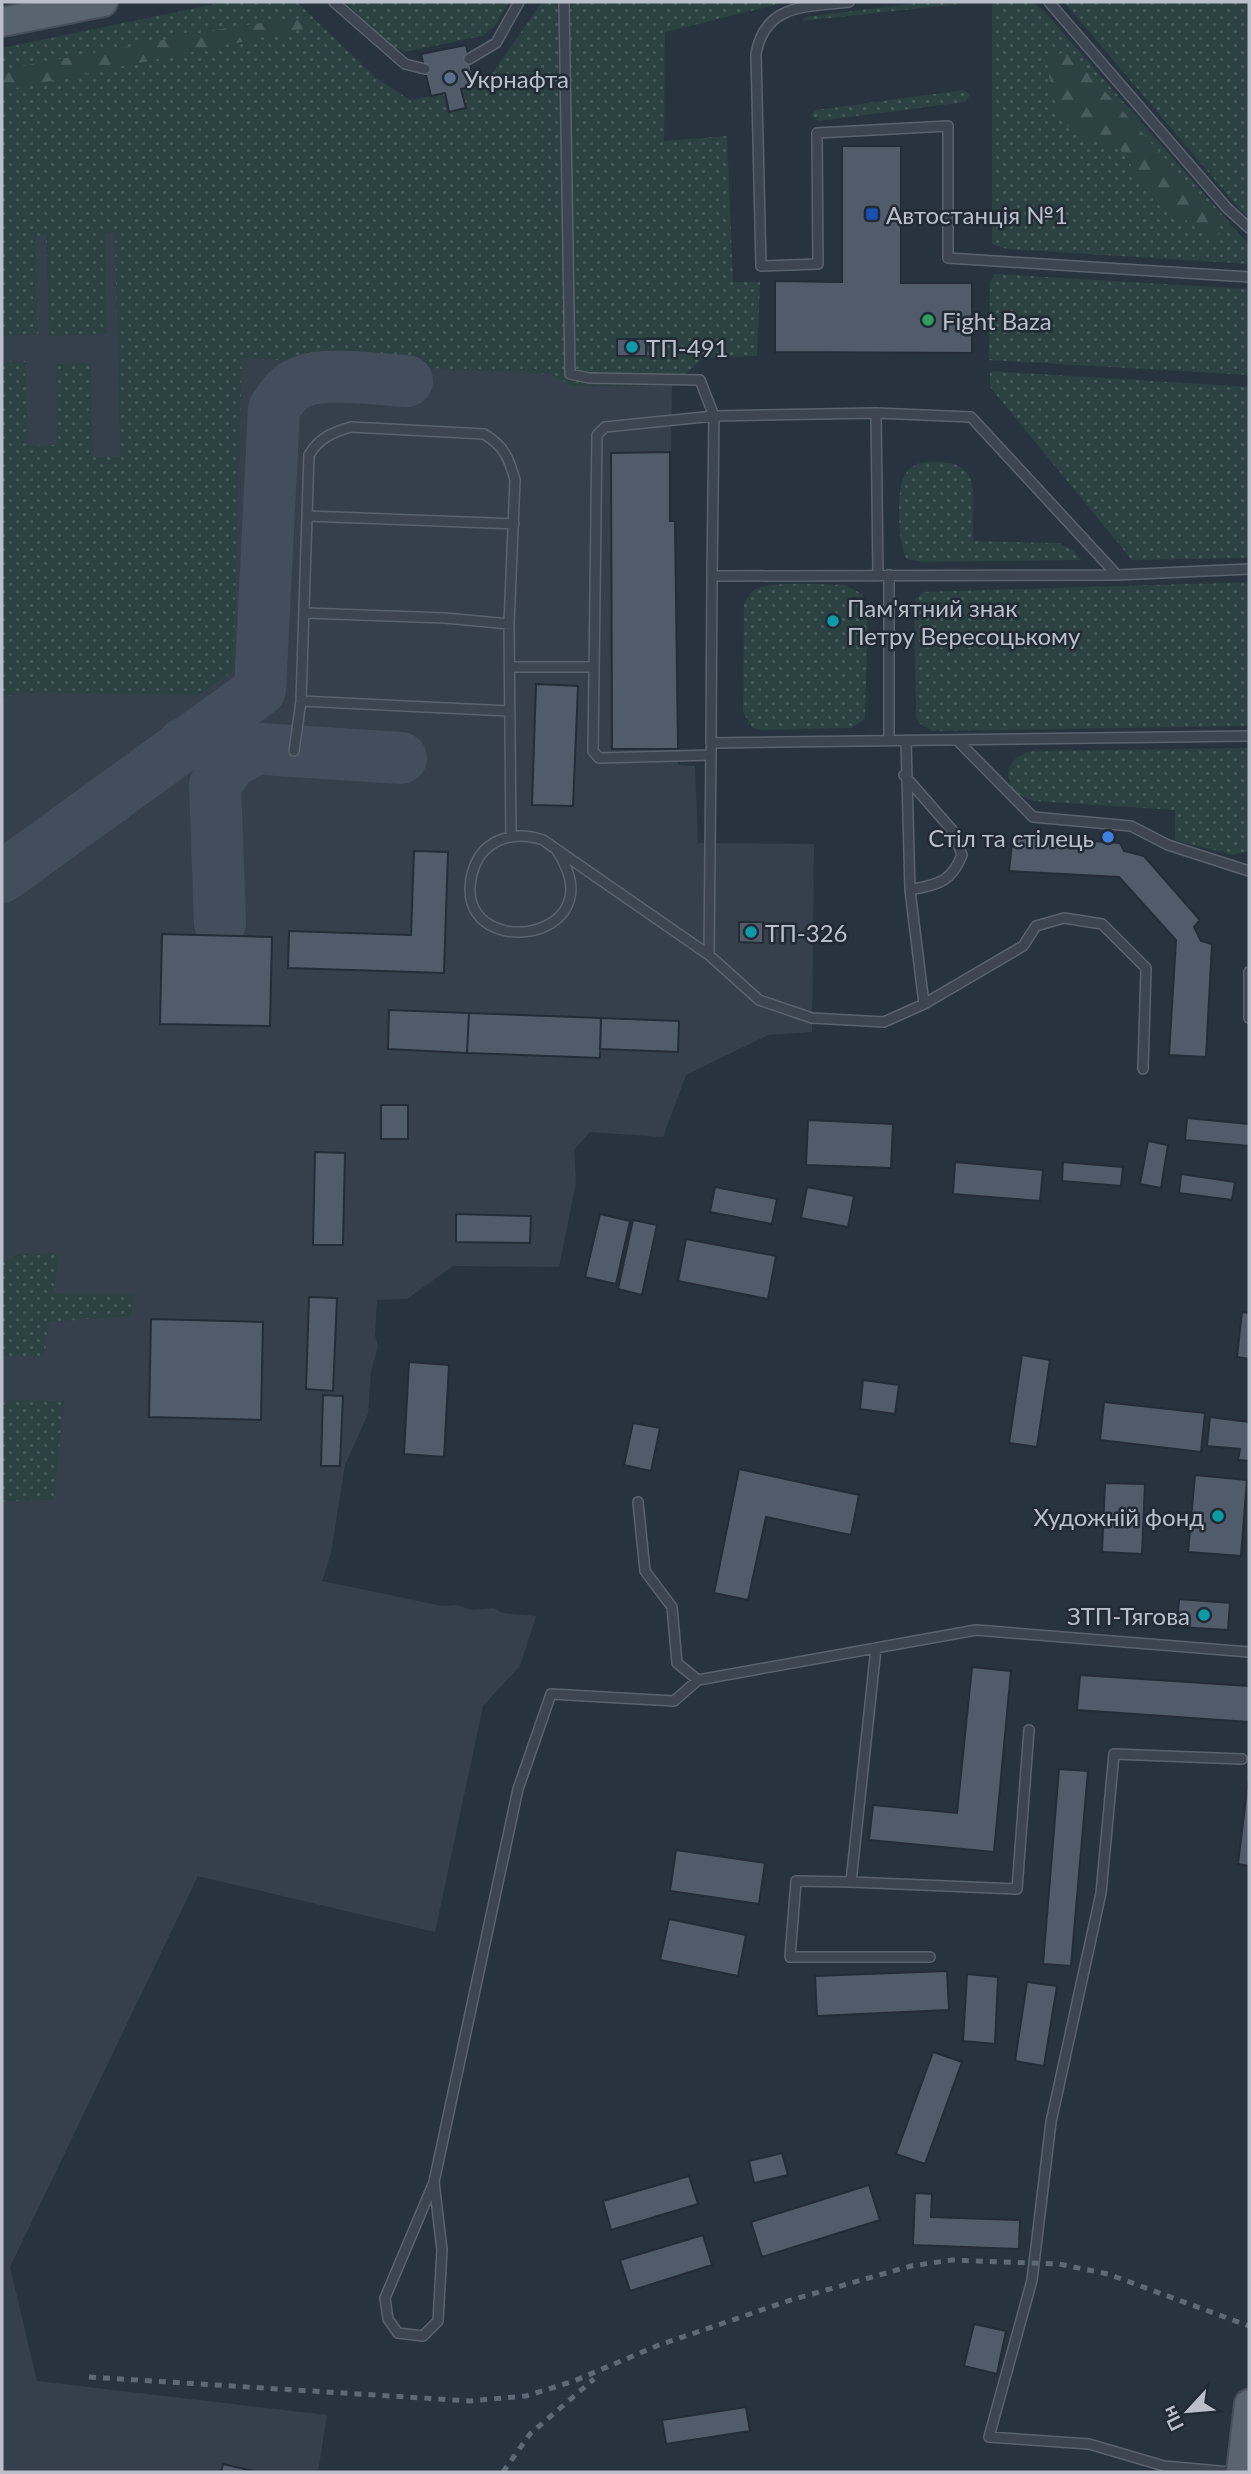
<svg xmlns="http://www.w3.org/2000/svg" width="1251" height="2474" viewBox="0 0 1251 2474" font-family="Lato,sans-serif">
<defs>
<pattern id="grass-dots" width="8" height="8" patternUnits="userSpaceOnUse" patternTransform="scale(1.75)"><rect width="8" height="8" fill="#2b4142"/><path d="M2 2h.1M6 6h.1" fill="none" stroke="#485b5c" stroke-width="1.8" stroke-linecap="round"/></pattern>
<pattern id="forest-firs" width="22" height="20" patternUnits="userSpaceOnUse" patternTransform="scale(1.75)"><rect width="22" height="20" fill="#2b4142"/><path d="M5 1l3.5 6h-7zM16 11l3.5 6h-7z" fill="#485b5c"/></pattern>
</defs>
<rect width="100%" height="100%" fill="#283340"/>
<path fill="#36404d" d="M 352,71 L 573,386 L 672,385 L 670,520 L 675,521 L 678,765 L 695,766 L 698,843 L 814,844 L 812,1032 L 768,1035 L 686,1075 L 663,1137 L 590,1132 L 574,1150 L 576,1182 L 559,1267 L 453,1266 L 407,1299 L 377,1300 L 375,1335 L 378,1347 L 371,1371 L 368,1414 L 345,1465 L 331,1553 L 322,1581 L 442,1606 L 457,1605 L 472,1610 L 494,1608 L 502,1613 L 536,1616 L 520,1666 L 483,1706 L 435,1932 L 198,1876 L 10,2267 L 37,2381 L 327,2415 L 318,2472 L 2,2472 L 2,145 Z"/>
<path fill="url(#grass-dots)" d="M 225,2 L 297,2 L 376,78 L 410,100 L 445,93 L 450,112 L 466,108 L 461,89 L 485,84 L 542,2 L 788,2 L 665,32 L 664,141 L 727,136 L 733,282 L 760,282 L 757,356 L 704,358 L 672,385 L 573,386 L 549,374 L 242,358 L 233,671 L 199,695 L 23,692 L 2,698 L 2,362 L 25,361 L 28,446 L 57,445 L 56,364 L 91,363 L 93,457 L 120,457 L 115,232 L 105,233 L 107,334 L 49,336 L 46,235 L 36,236 L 38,335 L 2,336 L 2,48 Z
M 345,2 L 509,2 L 495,26 L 482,36 L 405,52 L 390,45 Z
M 924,2 L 978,2 L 802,21 L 805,17 Z
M 992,2 L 1032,2 L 1043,10 L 1249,245 L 1249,264 L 1007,249 L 992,244 Z
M 1064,2 L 1249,2 L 1249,218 L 1243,213 Z
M 964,90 L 970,95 L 965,102 L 818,121 L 811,115 L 816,110 Z
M 995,274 L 1249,289 L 1249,375 L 989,360 L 990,282 Z
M 990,371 L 1249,387 L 1249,558 L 1132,560 L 990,387 Z
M 920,463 C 988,455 971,493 973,541 L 1059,543 L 1071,549 L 1081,560 L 923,562 L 907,559 C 898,545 897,498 902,482 C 904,473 911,466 920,463 Z
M 1249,582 L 1249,726 L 932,731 L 919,723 L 916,716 L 914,607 L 916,599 L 923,592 Z
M 845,585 L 862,594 L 868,608 L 865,719 L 851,728 L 759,730 L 752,727 L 743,712 L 744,604 C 748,597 751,590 759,588 C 781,581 821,585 845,585 Z
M 1249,748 L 1249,851 L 1233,855 L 1175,840 L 1175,810 L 1033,801 L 1015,793 C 1001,773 1010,755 1034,751 Z
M 19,1254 L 59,1255 L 54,1293 L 134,1295 L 131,1316 L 49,1322 L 44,1356 L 2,1356 L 2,1262 Z
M 12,1400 L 64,1401 L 54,1500 L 2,1501 L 2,1403 Z"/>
<path fill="url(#forest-firs)" d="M 304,18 L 309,28 L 2,91 L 2,72 L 23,66 L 238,26 Z
M 1061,53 L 1072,55 L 1165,158 L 1186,189 L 1208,207 L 1218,222 L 1220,234 L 1210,239 L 1184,219 L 1163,211 L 1119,148 L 1076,134 L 1062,120 L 1049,77 L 1052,56 Z"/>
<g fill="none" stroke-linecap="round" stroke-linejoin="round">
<path stroke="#434e5c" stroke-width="52" d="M 183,744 L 401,758
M 2,877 L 260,690 L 274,409 C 281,398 288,387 301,382 C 325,371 379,380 407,381
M 220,923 L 215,785 L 231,762 L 256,749"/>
</g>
<path fill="#515c6b" stroke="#232c37" stroke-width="2" d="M 466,45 L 475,86 L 461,89 L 466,108 L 449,112 L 445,93 L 431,96 L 421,54 Z
M 842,146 L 901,146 L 901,283 L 972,283 L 972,353 L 775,352 L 775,281 L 842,282 Z
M 617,339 L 646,339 L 646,356 L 617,356 Z
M 670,452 L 670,521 L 675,521 L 678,749 L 612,749 L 611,453 Z
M 536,684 L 578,686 L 573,806 L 532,805 Z
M 1013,835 L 1120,843 L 1124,851 L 1144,856 L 1200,920 L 1194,927 L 1201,941 L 1212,944 L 1206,1057 L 1169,1055 L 1176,940 L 1119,877 L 1009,871 Z
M 414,851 L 448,852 L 444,973 L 288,968 L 289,931 L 411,935 Z
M 739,922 L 763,922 L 763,943 L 739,942 Z
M 162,934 L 272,937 L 270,1026 L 160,1024 Z
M 389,1010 L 469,1013 L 467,1053 L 388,1049 Z
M 469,1013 L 601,1018 L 600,1058 L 467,1053 Z
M 601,1018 L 679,1021 L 678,1052 L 600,1049 Z
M 381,1105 L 408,1105 L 408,1139 L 381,1139 Z
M 1187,1118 L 1249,1124 L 1249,1146 L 1185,1140 Z
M 808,1120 L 893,1124 L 891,1168 L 806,1165 Z
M 1148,1141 L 1168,1145 L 1161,1188 L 1140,1184 Z
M 315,1152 L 345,1153 L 343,1245 L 313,1245 Z
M 955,1162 L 1043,1170 L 1040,1201 L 953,1194 Z
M 1063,1162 L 1123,1167 L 1121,1186 L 1062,1181 Z
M 1181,1174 L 1235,1182 L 1232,1200 L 1179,1193 Z
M 715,1187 L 777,1199 L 772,1224 L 710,1212 Z
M 807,1187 L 854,1196 L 848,1227 L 801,1218 Z
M 456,1214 L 531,1216 L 530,1243 L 456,1242 Z
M 600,1214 L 630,1221 L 616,1284 L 585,1277 Z
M 633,1220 L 657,1225 L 642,1295 L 618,1289 Z
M 686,1239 L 776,1256 L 768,1299 L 678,1281 Z
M 309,1297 L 337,1298 L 333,1391 L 306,1389 Z
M 1242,1312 L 1249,1313 L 1249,1359 L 1237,1357 Z
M 151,1319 L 263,1322 L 261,1420 L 149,1417 Z
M 1022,1355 L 1050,1360 L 1037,1447 L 1009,1443 Z
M 409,1362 L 449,1365 L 444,1457 L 404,1454 Z
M 863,1380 L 899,1385 L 895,1414 L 860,1409 Z
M 323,1395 L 343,1396 L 340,1466 L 321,1466 Z
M 1104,1402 L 1205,1413 L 1201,1452 L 1100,1440 Z
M 1210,1417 L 1249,1422 L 1249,1461 L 1238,1460 L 1240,1449 L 1207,1446 Z
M 633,1423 L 660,1428 L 651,1471 L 624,1465 Z
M 739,1469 L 859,1495 L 851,1535 L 766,1517 L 748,1600 L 714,1593 Z
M 1195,1475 L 1247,1480 L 1241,1556 L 1188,1552 Z
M 1105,1483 L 1145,1484 L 1142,1554 L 1102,1552 Z
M 1179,1599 L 1230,1603 L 1228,1630 L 1177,1627 Z
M 972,1667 L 1011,1671 L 994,1852 L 869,1840 L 873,1805 L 957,1813 Z
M 1080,1675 L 1249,1686 L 1249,1722 L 1077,1710 Z
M 1059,1769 L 1088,1771 L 1071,1966 L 1043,1964 Z
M 1248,1780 L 1249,1780 L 1249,1866 L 1238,1864 Z
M 676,1850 L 765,1863 L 759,1904 L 670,1891 Z
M 669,1919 L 746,1935 L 738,1976 L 660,1960 Z
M 947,1971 L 949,2010 L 817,2016 L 815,1976 Z
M 967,1974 L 998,1977 L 995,2044 L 963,2041 Z
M 1027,1982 L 1057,1986 L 1044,2066 L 1015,2061 Z
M 933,2052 L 962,2062 L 925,2164 L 896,2154 Z
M 782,2153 L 788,2175 L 754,2183 L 749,2161 Z
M 689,2176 L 698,2204 L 611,2230 L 603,2201 Z
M 869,2185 L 880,2220 L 762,2257 L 751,2222 Z
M 915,2193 L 932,2194 L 931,2217 L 1020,2220 L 1019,2249 L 913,2245 Z
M 703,2235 L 712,2265 L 630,2291 L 620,2260 Z
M 974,2324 L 1006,2331 L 997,2374 L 964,2366 Z
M 746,2407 L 750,2431 L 666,2444 L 662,2420 Z
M 223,2464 L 257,2472 L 221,2472 Z"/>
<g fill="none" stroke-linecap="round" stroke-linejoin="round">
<defs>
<path id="lane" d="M 334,2 L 405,64 L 425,69
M 564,2 L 570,374 L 589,378 L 700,380 L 714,416 L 605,427 L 597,435 L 593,751 L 599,758 L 711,755
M 849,2 C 807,7 765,3 756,54 L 761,266 L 818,264 L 817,133 L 948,126 L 948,258 L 1249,277
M 1049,2 L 1227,208 L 1249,228
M 469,59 L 496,43 L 519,2
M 308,516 L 514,524
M 1249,569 L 1117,575 L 712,576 L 711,743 L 1249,736
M 889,575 L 889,741
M 712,576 L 714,416 L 876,413
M 878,576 L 876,413 L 971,417 L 1117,575
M 305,613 L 445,618 L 509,624
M 511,667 L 594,667
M 301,701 L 509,711
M 906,741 L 910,890 L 924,1004
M 958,741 L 1033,817 L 1131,826 L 1168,845 L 1249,871
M 294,751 L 301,701 L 309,455 C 319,438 333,432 351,427 L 484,434 C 504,446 509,458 515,480 L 509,624 L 511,835
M 904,775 L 953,831 L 962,855 C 951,883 938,884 910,890
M 557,851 C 619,944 450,964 472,874 C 481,839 513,830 543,840 L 709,955 L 759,1000 L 812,1018 L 884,1022 L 924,1004 L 1023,946 L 1036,926 L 1064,918 L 1102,924 L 1146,968 L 1143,1069
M 709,955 L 711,749
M 1249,972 L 1249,1018
M 638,1502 L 645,1571 L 672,1607 L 677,1663 L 698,1680
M 876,1648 L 851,1882 L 1017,1889 L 1029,1730
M 851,1882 L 796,1881 L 790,1957 L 930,1957
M 434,2182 L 442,2250 L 438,2321 L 423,2336 L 398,2333 L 388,2319 L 385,2298 L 434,2182 L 518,1789 L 551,1694 L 674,1701 L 698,1680 L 976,1630 L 1249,1652
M 1230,2472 L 1164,2466 L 1089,2444 L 989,2437 L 1032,2280 L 1051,2122 L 1101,1893 L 1114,1754 L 1242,1759"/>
<path id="primary" d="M 2,22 L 103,2
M 1241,2472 L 1249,2404"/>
</defs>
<use href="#lane" stroke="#5a636d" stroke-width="12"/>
<use href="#primary" stroke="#464e59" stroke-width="32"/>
<use href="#lane" stroke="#3c4550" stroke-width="9"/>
<use href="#primary" stroke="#5a6470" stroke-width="28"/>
<path stroke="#5e6977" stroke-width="5" stroke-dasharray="7 7" stroke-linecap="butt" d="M 89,2377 L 470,2401 L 526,2396 L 574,2381 L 659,2345 L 791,2300 L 911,2266 L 952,2260 L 1059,2264 L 1108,2274 L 1249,2326
M 503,2472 L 530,2434 L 594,2379"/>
</g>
<circle fill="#5c6f8a" stroke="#212a35" stroke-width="2.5" cx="450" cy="78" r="7"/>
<rect fill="#1a4fb4" stroke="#212a35" stroke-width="2.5" x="865" y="207" width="14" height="14" rx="3.5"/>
<circle fill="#2e9e5b" stroke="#212a35" stroke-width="2.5" cx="928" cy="320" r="7"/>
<g fill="#0f9aa8" stroke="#212a35" stroke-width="2.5">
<circle cx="632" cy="347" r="7"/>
<circle cx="833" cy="621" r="7"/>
<circle cx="751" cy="932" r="7"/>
<circle cx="1218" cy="1516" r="7"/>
<circle cx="1204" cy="1615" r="7"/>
</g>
<circle fill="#3f7fe0" stroke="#212a35" stroke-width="2.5" cx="1108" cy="837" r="7"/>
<g text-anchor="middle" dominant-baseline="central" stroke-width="5" stroke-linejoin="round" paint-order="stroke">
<g font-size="24" fill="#b9c0ca" stroke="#212a35" text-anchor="start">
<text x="464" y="78">Укрнафта</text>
<text x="886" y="214">Автостанція №1</text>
<text x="942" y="320">Fight Baza</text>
<text x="646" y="347">ТП-491</text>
<text x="847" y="607">Пам'ятний знак<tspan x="847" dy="28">Петру Вересоцькому</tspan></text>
<text x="1094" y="837" text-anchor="end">Стіл та стілець</text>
<text x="765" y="932">ТП-326</text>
<text x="1204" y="1516" text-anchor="end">Художній фонд</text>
<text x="1190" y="1615" text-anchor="end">ЗТП-Тягова</text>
</g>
</g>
<rect width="1251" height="2474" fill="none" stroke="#b9c0ca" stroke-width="7"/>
<g transform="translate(1188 2411) rotate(244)" stroke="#212a35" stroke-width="5" paint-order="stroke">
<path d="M0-5L12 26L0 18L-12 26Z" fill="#b9c0ca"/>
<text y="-10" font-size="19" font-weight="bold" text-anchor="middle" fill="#b9c0ca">Пн</text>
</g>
</svg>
